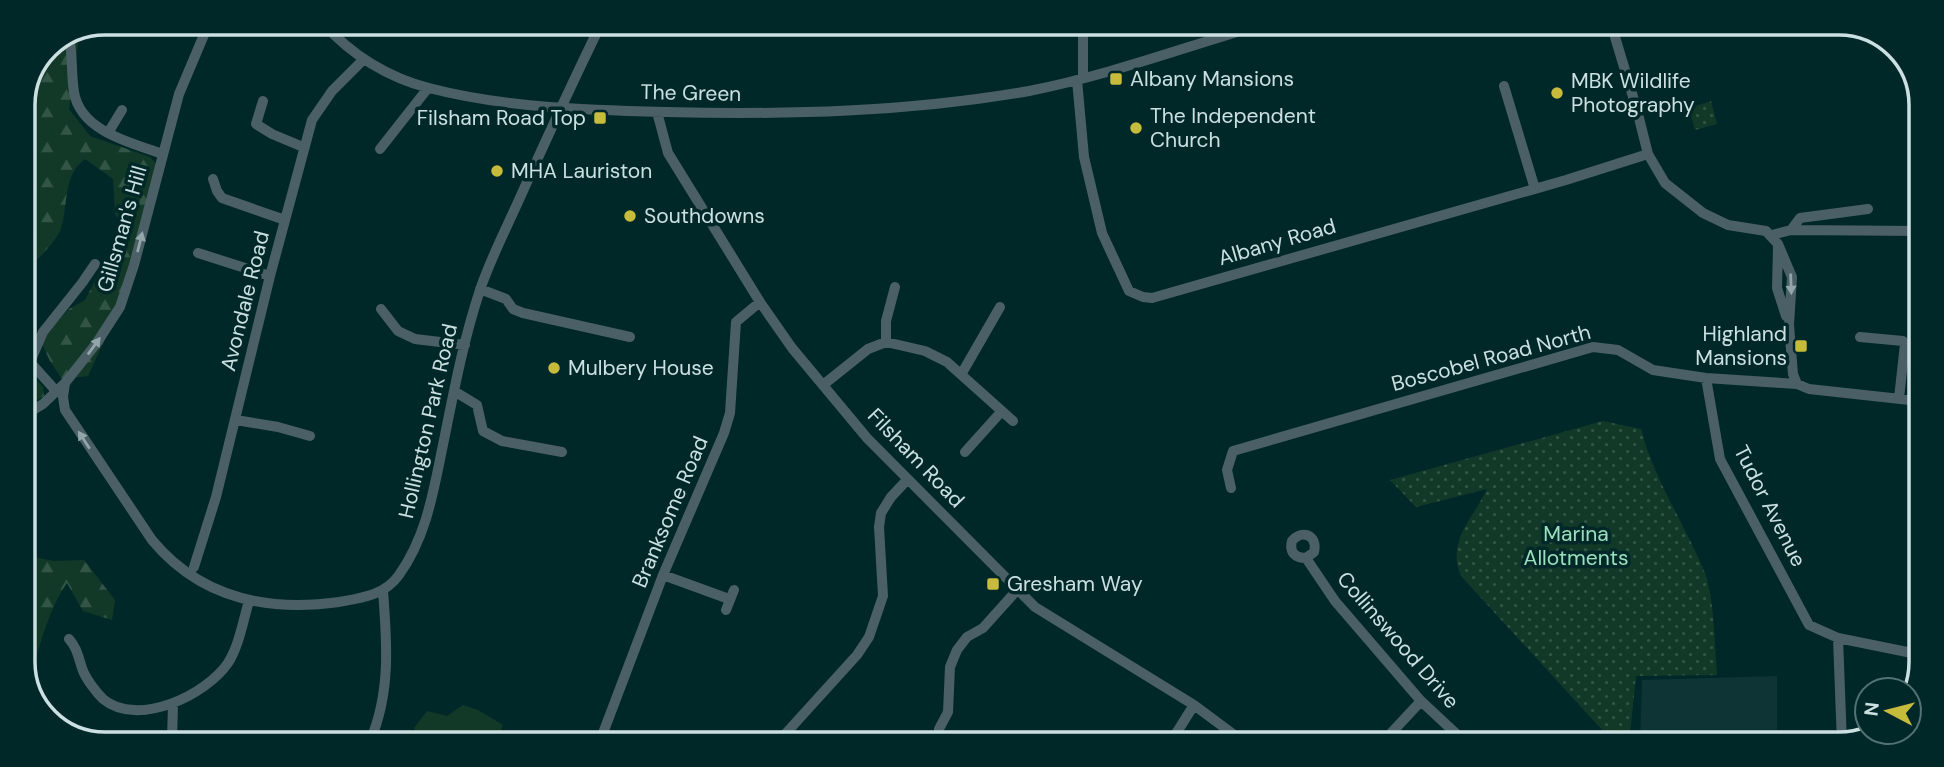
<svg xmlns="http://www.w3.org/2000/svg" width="1944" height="767" viewBox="0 0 1944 767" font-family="'DM Sans',sans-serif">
<defs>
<pattern id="forest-firs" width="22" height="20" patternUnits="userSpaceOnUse" patternTransform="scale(1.75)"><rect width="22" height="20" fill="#123927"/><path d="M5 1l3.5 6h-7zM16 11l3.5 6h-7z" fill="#335546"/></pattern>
<pattern id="garden-dots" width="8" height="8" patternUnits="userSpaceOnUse" patternTransform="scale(1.75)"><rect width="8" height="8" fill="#123927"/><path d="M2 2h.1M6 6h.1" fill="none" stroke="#335546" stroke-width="1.8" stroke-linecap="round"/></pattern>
</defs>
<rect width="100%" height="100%" fill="#012829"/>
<path fill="#0e3435" d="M 1777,676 L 1777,744 L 1640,744 L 1642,680 Z"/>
<path fill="#123927" d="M 463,705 L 478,710 L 503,725 L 497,741 L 419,741 L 414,728 L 427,711 L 447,716 Z"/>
<path fill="url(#forest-firs)" d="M 76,35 L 78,45 L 69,109 L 90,136 L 150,157 L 160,168 L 116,315 L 88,376 L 62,379 L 50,361 L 42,344 L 47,333 L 69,309 L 85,300 L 122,229 L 122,224 L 115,214 L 113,179 L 85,159 C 62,175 69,207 60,231 C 54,244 34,263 23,273 L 23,100 L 47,46 Z
M 23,365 L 43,387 L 44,396 L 23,409 Z
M 23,555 L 54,561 L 84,560 L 115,600 L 112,620 L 83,611 L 67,583 C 46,614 39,649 29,685 L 23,668 Z"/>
<path fill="url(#garden-dots)" d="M 1711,101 L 1717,124 L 1695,130 L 1689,108 Z
M 1603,421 L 1641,429 C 1654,480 1685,524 1705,573 C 1714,596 1715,649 1717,675 L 1636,676 L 1629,744 L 1615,744 L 1461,576 C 1446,541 1473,519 1487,489 L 1416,507 L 1390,480 Z"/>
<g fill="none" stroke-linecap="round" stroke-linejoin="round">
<path stroke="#4b6066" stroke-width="10" d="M 323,23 C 351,55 389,78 429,88 C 506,108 587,110 666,112 C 787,115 909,112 1029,91 C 1106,76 1182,48 1257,26
M 1612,27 L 1637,110 L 1648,154 L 1665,183 L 1703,213 L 1728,225 L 1766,231 L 1778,244 L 1792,277 L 1789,325 L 1793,374 L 1797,384
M 69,37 C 73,55 71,74 74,92 C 80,131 131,143 163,154
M 1083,78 L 1083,25
M 1077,80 L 1084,157 L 1102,233 L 1129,291 L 1143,297 L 1152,298 L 1566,180 L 1648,154
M 1504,86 L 1535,189
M 263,101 L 256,124 L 272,134 L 303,147
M 657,112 L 668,153 L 760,302 L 792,348 L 867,438 L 1035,607 L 1194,705 L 1245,743
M 108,133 L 122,110
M 380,149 L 428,88
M 213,179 L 217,191 L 222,198 L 285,220
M 1791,230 L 1800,218 L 1868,209
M 1772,235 L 1791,230 L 1920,231
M 1778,246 L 1777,288 L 1786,316
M 198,253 L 270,276
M 480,289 L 506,299 L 513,309 L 523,313 L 630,337
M 381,309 L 398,331 L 415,339 L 465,345
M 1860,337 L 1903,341 L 1905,344 L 1899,398
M 886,342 L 886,321 L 895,287
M 962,373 L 1000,307
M 1706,378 L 1720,459 L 1809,625 L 1838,638 L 1917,654
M 65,383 L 63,397 L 65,410 L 152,540 C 200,598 267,612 339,602 C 362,598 385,595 399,575 C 428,534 434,487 444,440 C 454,390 464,338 480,290 C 490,260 505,231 518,202 C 545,142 572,83 601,24
M 823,385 L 868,349 L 886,342 L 925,351 L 947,362 L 1013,421
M 56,391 L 30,362 L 43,332 L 82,283 L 95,264
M 454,391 L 477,405 L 483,431 L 502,441 L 562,452
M 23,416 L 43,404 L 65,383 L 96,344 L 120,307 L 134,265 L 179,94 L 209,23
M 236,420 L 278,427 L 310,436
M 965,452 L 1001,412
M 1231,488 L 1227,470 L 1233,451 L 1593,347 L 1618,350 L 1653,370 L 1706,378 L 1797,384 L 1809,389 L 1919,401
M 1306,558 L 1314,552 C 1318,535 1302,529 1292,541 C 1289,552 1295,558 1306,558 L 1335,601 L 1421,701 L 1466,743
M 194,567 L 216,497 L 270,276 L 312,120 L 332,91 L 363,60
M 663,575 L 729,599
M 726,610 L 734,590
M 1838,638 L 1842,744
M 69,639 C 77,648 78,656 82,668 C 85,678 96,692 103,699 C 138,728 206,695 228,663 C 239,646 243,621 249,601
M 939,729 L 948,712 L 950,667 L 957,650 L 967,637 L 983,628 L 1017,590
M 172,740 L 173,704
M 370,741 C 391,693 387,642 383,591
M 600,741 L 663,575 L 724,433 L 730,413 L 736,322 L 760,302
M 778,742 L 857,655 L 869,637 L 883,596 L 879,527 L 881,513 L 891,497 L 907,480
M 1038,742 L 1038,741
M 1170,743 L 1194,705
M 1382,743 L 1421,701"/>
</g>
<defs><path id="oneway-solid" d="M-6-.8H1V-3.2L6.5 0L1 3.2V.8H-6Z" transform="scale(1.75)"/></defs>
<g fill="#92a6aa">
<use href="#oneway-solid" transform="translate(140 242) rotate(-76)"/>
<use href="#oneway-solid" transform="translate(1791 284) rotate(88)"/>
<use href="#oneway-solid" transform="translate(94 346) rotate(-54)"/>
<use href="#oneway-solid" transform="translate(84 440) rotate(-123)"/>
</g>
<g fill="#c7bb3c" stroke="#012829" stroke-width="2.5">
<rect x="1109" y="72" width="14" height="14" rx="3.5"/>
<circle cx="1557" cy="93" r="7"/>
<rect x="593" y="111" width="14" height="14" rx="3.5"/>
<circle cx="1136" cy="128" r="7"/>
<circle cx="497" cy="171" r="7"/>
<circle cx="630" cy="216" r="7"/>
<rect x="1794" y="339" width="14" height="14" rx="3.5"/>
<circle cx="554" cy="368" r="7"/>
<rect x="986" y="577" width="14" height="14" rx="3.5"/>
</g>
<g text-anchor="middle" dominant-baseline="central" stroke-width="7" stroke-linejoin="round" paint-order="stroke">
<g font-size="21" fill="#cce0e1" stroke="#012829" text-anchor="start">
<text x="1130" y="79">Albany Mansions</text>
<text x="1571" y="81">MBK Wildlife<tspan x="1571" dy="24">Photography</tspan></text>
<text x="1150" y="116">The Independent<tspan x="1150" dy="24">Church</tspan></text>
<text x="586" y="118" text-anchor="end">Filsham Road Top</text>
<text x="511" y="171">MHA Lauriston</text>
<text x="644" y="216">Southdowns</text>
<text x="1787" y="334" text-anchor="end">Highland<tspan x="1787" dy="24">Mansions</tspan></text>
<text x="568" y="368">Mulbery House</text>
<text x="1007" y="584">Gresham Way</text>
</g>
<g font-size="21" fill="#cce0e1" stroke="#012829">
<text transform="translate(691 93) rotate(1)">The Green</text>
<text transform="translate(122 229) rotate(-74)">Gillsman's Hill</text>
<text transform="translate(1277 242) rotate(-16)">Albany Road</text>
<text transform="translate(245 301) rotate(-76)">Avondale Road</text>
<text transform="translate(1491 358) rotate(-15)">Boscobel Road North</text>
<text transform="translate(428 421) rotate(-77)">Hollington Park Road</text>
<text transform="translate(916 458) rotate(46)">Filsham Road</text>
<text transform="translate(1770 506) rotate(63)">Tudor Avenue</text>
<text transform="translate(670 512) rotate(-67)">Branksome Road</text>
<text transform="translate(1398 640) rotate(49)">Collinswood Drive</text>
</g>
<g font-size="21" fill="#99e1bb" stroke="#012829">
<text x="1576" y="534">Marina<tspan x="1576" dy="24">Allotments</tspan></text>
</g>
</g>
<path d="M0 0H1944V767H0ZM105 35H1839A70 70 0 0 1 1909 105V662A70 70 0 0 1 1839 732H105A70 70 0 0 1 35 662V105A70 70 0 0 1 105 35Z" fill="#012829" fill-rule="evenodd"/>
<path fill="none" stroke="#cce0e1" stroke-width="3.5" d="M105 35H1839A70 70 0 0 1 1909 105V662A70 70 0 0 1 1839 732H105A70 70 0 0 1 35 662V105A70 70 0 0 1 105 35Z"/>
<g transform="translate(1888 711) rotate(277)"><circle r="33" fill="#012829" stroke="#527273" stroke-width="2"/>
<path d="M0-5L12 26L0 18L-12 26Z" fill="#c7bb3c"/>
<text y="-10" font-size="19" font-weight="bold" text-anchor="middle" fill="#cce0e1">N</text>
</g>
</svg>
